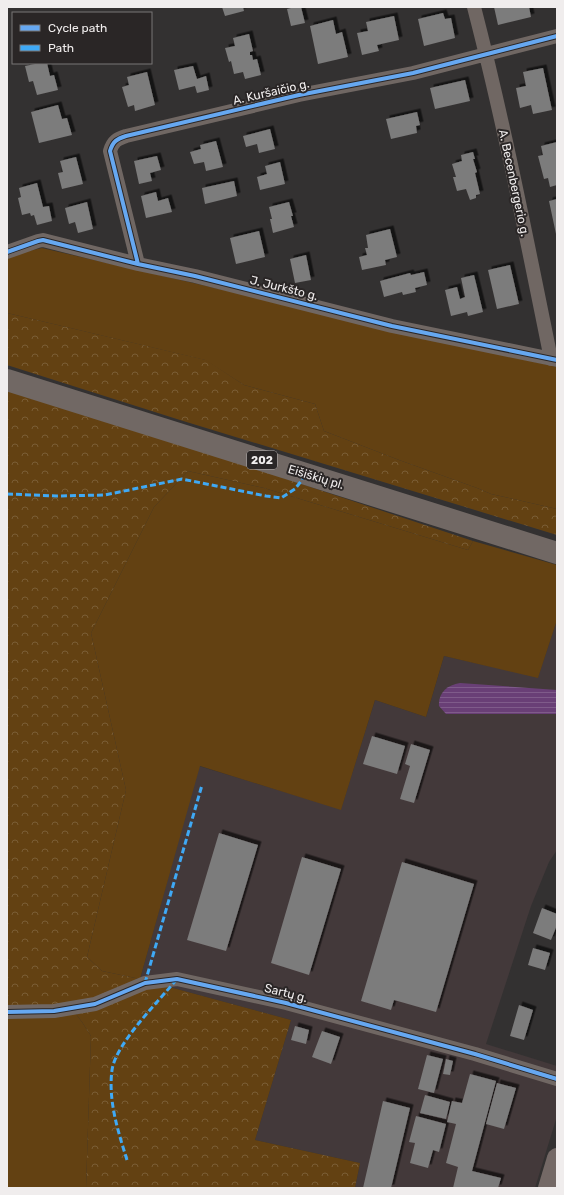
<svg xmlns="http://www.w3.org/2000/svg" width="564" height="1195" viewBox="0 0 564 1195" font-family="Rubik,sans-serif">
<defs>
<pattern id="forest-crowns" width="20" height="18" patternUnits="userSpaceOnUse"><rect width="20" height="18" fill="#634112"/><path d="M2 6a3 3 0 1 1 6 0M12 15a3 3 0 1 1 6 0" fill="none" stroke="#7a5d35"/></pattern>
<pattern id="water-rules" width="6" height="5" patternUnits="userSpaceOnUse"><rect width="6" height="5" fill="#693f76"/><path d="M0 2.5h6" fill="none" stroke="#7f5b8a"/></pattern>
<filter id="shadow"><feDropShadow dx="3.5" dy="-3.5" stdDeviation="0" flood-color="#0009"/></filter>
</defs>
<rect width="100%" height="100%" fill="#333131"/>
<path fill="#43393a" d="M 557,620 L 557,850 L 549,862 L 531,906 L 486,1044 L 557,1066 L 557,1116 L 535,1188 L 355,1188 L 360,1163 L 255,1140 L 291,1020 L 140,979 L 199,766 L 341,809 L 375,700 L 426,717 L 444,656 L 538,677 Z"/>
<path fill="#634112" d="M 42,248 L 557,367 L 557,509 L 491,494 L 477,488 L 399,460 L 324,431 L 315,404 L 244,385 L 205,360 L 7,313 L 7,256 Z
M 188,471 L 264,488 L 468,550 L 473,541 L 557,565 L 557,620 L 538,678 L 444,656 L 426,717 L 375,700 L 341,810 L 200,766 L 140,979 L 102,971 L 87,957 L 126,790 L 91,633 L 154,507 Z
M 7,1006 L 76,1014 L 82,1022 L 91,1036 L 86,1188 L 7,1188 Z"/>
<path fill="url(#forest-crowns)" d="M 7,313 L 206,360 L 244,385 L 315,404 L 324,431 L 399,460 L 477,488 L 491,494 L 557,509 L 557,535 L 180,420 L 7,365 Z
M 7,391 L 184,445 L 473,541 L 468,550 L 264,488 L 188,471 L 154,507 L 91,633 L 126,790 L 87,957 L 102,971 L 140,979 L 291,1020 L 255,1140 L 360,1163 L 355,1188 L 86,1188 L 91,1036 L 82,1022 L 76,1014 L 7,1006 Z"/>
<path fill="url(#water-rules)" d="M 460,683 L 557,690 L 557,714 L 446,714 L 439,706 C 438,693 447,685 460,683 Z"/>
<path fill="#7c7b7b" filter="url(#shadow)" d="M 222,7 L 243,7 L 244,11 L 225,16 Z
M 295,7 L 301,7 L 305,23 L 291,26 L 287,9 Z
M 494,7 L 529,7 L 531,17 L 498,25 Z
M 443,13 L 445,19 L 451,18 L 455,38 L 424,46 L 418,19 Z
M 394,16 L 399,40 L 377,45 L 379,51 L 362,55 L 357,33 L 368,31 L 366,22 Z
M 333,20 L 336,34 L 342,32 L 348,57 L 318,64 L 310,26 Z
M 249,34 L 253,51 L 250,52 L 250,55 L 252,55 L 253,60 L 257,59 L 261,75 L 245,79 L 243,72 L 234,74 L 231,61 L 229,62 L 225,48 L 235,46 L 233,38 Z
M 40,63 L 47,63 L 50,76 L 54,75 L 58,90 L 37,95 L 33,81 L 29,82 L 25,66 Z
M 193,66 L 197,79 L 206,76 L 209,90 L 197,93 L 195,86 L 179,90 L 174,70 Z
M 543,68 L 552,110 L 533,114 L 531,105 L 520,108 L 516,88 L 526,86 L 523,72 Z
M 147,72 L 155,105 L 135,111 L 134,105 L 128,107 L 122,87 L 129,85 L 127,77 Z
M 465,80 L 470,101 L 435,109 L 430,88 Z
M 58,105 L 62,119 L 67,118 L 72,135 L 39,143 L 31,112 Z
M 417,112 L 420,125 L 416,126 L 417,133 L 391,139 L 386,119 Z
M 270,129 L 275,149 L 259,153 L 257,144 L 246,147 L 243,136 Z
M 216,141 L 223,167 L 206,171 L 204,162 L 194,164 L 190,152 L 201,149 L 200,145 Z
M 557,142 L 557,185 L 550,187 L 548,178 L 544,179 L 538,156 L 543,155 L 541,146 Z
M 473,152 L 475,159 L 473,159 L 477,172 L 475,173 L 480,194 L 476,195 L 476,198 L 470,200 L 466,189 L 457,191 L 453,177 L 456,177 L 452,164 L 462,161 L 461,155 Z
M 157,156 L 161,170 L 150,173 L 152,181 L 139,184 L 134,161 Z
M 76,157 L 83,184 L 62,189 L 58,173 L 63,172 L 60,161 Z
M 280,162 L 285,184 L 260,190 L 257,177 L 267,174 L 265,166 Z
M 234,181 L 237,196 L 205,204 L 202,188 Z
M 37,183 L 43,207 L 49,206 L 52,221 L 37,225 L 34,215 L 31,216 L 30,213 L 22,215 L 18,198 L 21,197 L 19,188 Z
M 156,192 L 158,201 L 168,198 L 172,212 L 146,218 L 141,196 Z
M 557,199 L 557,234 L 556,234 L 549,201 Z
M 87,202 L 93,229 L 78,233 L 75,222 L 69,224 L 65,208 Z
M 289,202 L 293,216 L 291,216 L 294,227 L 273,233 L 270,219 L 272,219 L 269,207 Z
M 390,229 L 397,257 L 385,260 L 386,265 L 362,270 L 359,257 L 367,255 L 365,248 L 368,248 L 366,235 Z
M 259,231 L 265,257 L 236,264 L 230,238 Z
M 306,255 L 311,280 L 295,283 L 290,259 Z
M 510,265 L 519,304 L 497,309 L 488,270 Z
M 424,272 L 427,285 L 415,288 L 416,292 L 403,295 L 402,292 L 384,297 L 380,281 L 410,273 L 411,275 Z
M 474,275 L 483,312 L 468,316 L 467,312 L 451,316 L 445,290 L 457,287 L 460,299 L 465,297 L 461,278 Z
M 372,736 L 405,746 L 397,774 L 363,764 Z
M 411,744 L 430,750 L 414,803 L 400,799 L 410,766 L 405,764 Z
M 219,833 L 258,845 L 226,951 L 187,940 Z
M 302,857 L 341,869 L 309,975 L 271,963 Z
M 402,862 L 474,884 L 436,1012 L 394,1000 L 391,1010 L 361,1001 Z
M 542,908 L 557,914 L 557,925 L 551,940 L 533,933 Z
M 533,948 L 550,953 L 545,970 L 528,965 Z
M 519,1005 L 533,1010 L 524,1040 L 510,1036 Z
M 295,1026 L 309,1030 L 306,1044 L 291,1040 Z
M 322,1031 L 340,1037 L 331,1064 L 312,1057 Z
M 427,1055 L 443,1059 L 434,1093 L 418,1089 Z
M 446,1059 L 453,1061 L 450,1075 L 443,1074 Z
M 470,1074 L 496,1081 L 472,1171 L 501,1178 L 498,1188 L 453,1188 L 458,1167 L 446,1163 L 456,1124 L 447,1122 L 452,1101 L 462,1103 Z
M 497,1083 L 516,1088 L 504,1129 L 486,1124 Z
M 425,1095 L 450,1102 L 446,1119 L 420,1113 Z
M 383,1101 L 410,1108 L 391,1188 L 363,1188 Z
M 416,1116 L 446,1124 L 439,1152 L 433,1150 L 428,1168 L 410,1163 L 415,1143 L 409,1142 Z"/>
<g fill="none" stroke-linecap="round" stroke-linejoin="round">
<path stroke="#706763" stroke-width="14" d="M 474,7 C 504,123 527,241 551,359
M 7,252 L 38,241 L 43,240 L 138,264 L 195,276 L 392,326 L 557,360
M 138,264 L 110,151 C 113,141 117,139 126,136 L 299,95 L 413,73 L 557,36
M 7,1012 L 54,1011 L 95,1004 L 145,983 L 177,979 L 286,1003 L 475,1054 L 557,1079"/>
<path stroke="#746966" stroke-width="20" d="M 548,1188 L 557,1158"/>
<path stroke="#716864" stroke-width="22" d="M 7,380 L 557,553"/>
<path stroke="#3fa9f5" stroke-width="3" stroke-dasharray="6 3" stroke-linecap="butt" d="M 7,494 L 57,496 L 105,495 L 182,479 L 266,496 L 281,498 L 295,489 L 302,480 L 305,473
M 145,983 L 202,785
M 127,1160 C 118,1131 108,1101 112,1070 C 116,1043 159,1001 177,979"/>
<defs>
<path id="cycleway" d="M 7,252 L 38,241 L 43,240 L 138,264 L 195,276 L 392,326 L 557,360
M 138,264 L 110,151 C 113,141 117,139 126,136 L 299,95 L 413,73 L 557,36
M 7,1012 L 54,1011 L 95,1004 L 145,983 L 177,979 L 286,1003 L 475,1054 L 557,1079"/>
</defs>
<use href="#cycleway" stroke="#2a2626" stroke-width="6"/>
<use href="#cycleway" stroke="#66a8f1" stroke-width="4"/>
</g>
<g text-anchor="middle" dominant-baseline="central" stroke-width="4" stroke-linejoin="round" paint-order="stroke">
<rect fill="#2a2626" stroke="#b5b1b1" stroke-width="1" x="247" y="451" width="30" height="18" rx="3"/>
<g font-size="11" font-weight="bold" fill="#f0eded">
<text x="262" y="460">202</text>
</g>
<g font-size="12" fill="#f0eded" stroke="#2a2626">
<text transform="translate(271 92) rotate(-13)">A. Kuršaičio g.</text>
<text transform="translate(514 183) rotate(78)">A. Becenbergerio g.</text>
<text transform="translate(284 288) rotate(14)">J. Jurkšto g.</text>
<text transform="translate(316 477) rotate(17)">Eišiškių pl.</text>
<text transform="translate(286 993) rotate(14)">Sartų g.</text>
</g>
</g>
<rect width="564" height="1195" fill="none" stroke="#f0eded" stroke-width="16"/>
<rect x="12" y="12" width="140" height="52" fill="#2a2626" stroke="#797676"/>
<rect x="20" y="25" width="20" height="6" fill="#66a8f1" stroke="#797676"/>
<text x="48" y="32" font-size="12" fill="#f0eded">Cycle path</text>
<rect x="20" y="45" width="20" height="6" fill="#3fa9f5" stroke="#797676"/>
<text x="48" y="52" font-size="12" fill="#f0eded">Path</text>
</svg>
